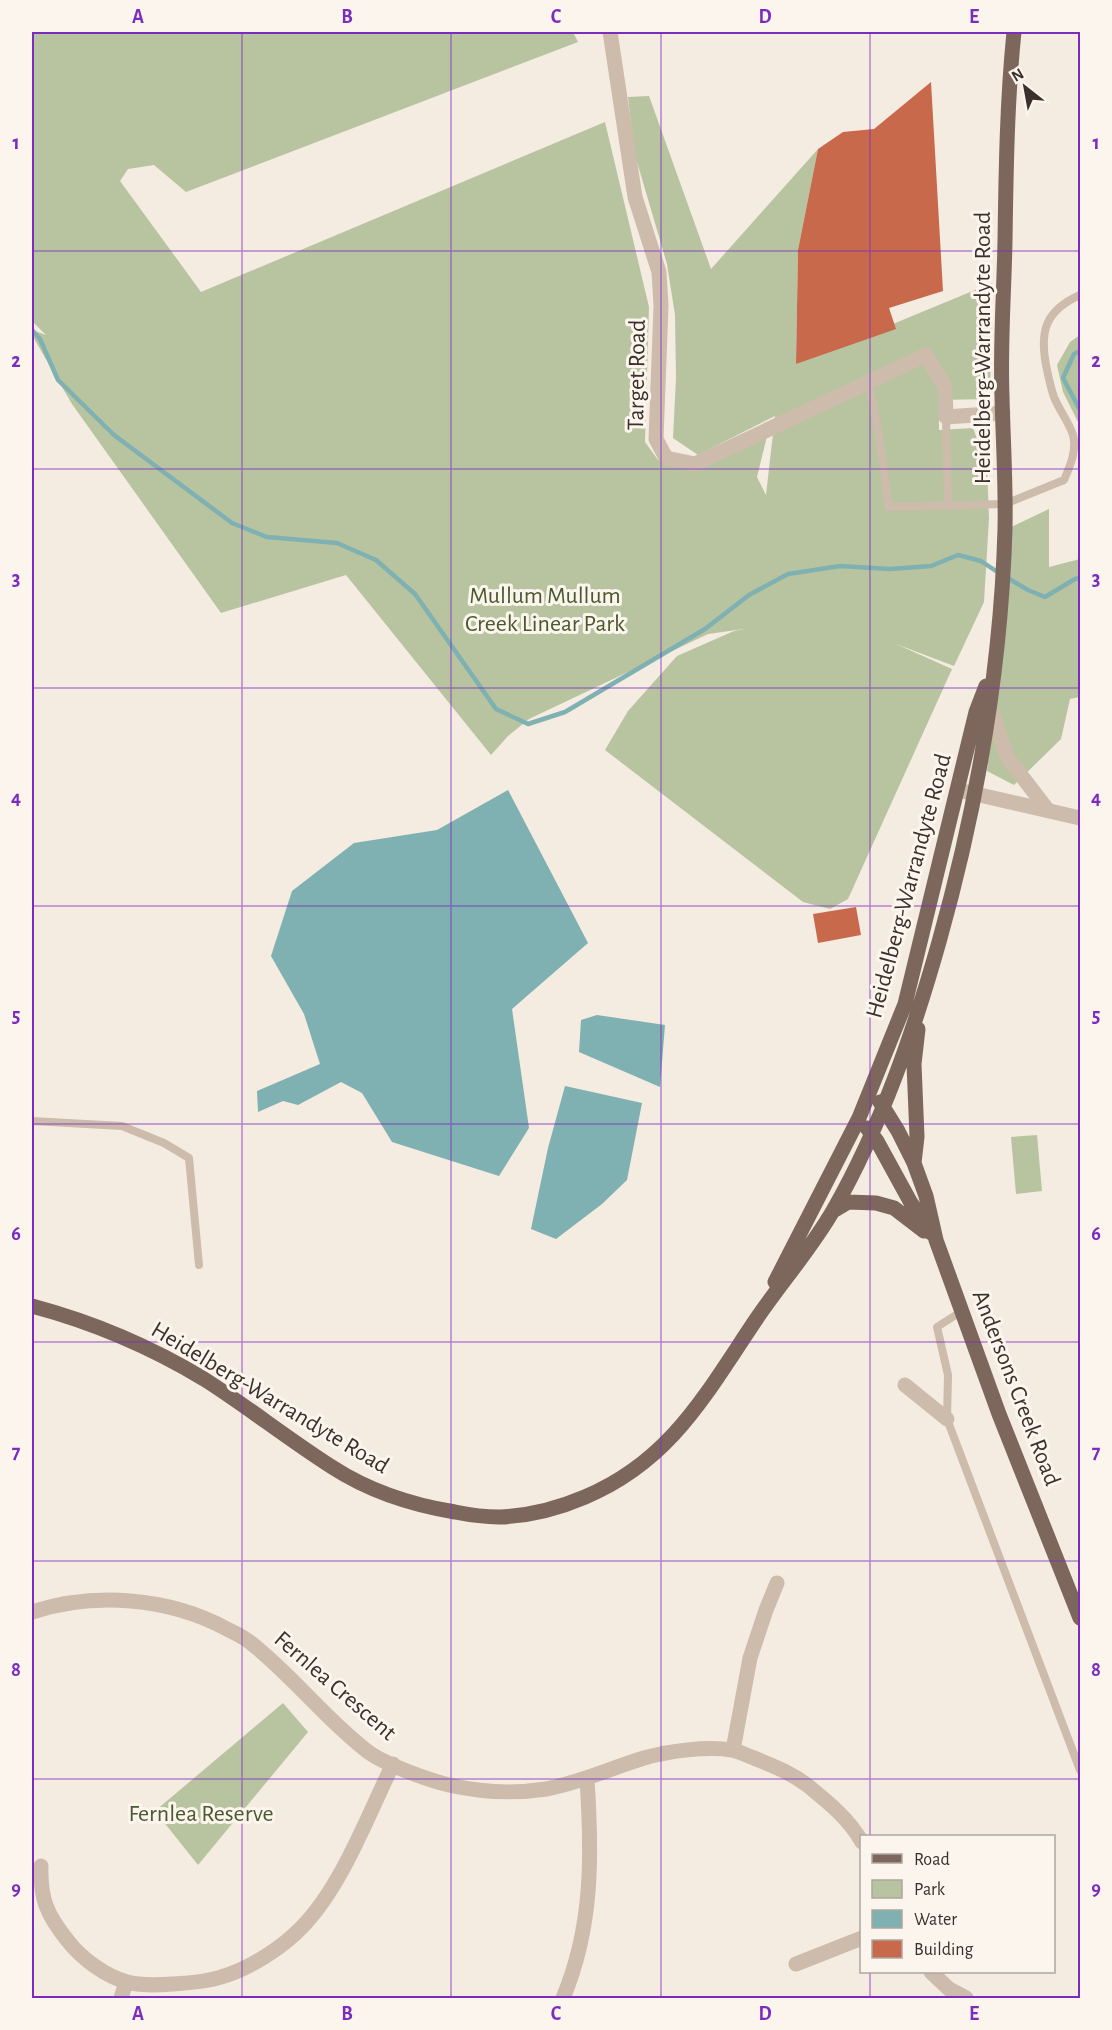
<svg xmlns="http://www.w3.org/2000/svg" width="1112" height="2030" viewBox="0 0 1112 2030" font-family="'Alegreya Sans',sans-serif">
<rect width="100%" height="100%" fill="#f4ebe1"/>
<path fill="#b8c4a0" d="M 32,32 L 573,32 L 578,42 L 186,192 L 154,165 L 128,169 L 120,181 L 201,292 L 605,122 L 649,307 L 645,442 L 658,460 L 694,470 L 767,436 L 757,477 L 766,495 L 775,416 L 698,455 L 673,438 L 676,378 L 675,315 L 667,264 L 635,155 L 628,97 L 649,96 L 711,269 L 818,149 L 798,250 L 796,364 L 992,283 L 990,399 L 939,400 L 939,430 L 973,428 L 987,466 L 989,518 L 984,602 L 954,666 L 896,644 L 952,669 L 848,899 L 830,909 L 803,902 L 605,750 L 628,711 L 677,656 L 734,631 L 744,629 L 708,634 L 529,719 L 508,736 L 491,755 L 346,575 L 221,613 L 72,404 L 32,335 L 32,330 L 46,335 L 32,321 Z
M 1080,335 L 1080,426 L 1063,392 L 1057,365 L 1070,342 Z
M 1049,509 L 1049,567 L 1080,559 L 1080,697 L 1070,699 L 1061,739 L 1014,785 L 987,771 L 996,691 L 1005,530 Z
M 1037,1135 L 1042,1191 L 1016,1194 L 1011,1137 Z
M 283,1703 L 308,1732 L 198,1865 L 155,1811 Z"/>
<path fill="#7fb0b2" d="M 508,790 L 588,943 L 512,1009 L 529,1128 L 499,1176 L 392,1142 L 362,1093 L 341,1082 L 298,1105 L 283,1101 L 258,1112 L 257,1091 L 320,1064 L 304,1014 L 271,956 L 292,891 L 354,843 L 437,830 Z
M 597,1015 L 665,1025 L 660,1087 L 579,1052 L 581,1020 Z
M 565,1086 L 642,1103 L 627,1180 L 602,1204 L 556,1239 L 531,1229 L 548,1148 Z"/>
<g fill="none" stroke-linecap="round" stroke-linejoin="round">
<path stroke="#7fb0b2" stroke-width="4.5" d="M 32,330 L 40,339 L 58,380 L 114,435 L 232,523 L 267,537 L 337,543 L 376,560 L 415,594 L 496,709 L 528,724 L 565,712 L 705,629 L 749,595 L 788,574 L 840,566 L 890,569 L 931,566 L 958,555 L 981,561 L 999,573
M 1080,351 L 1074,354 L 1063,378 L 1080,410
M 1006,577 L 1028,590 L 1045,597 L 1075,579 L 1080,578"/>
</g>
<path fill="#c8694b" d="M 931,82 L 943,291 L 889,308 L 896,329 L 796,364 L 798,250 L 818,149 L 843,132 L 874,129 Z
M 856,907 L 861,935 L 818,943 L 813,914 Z"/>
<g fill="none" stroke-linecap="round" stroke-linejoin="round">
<path stroke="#cdbbac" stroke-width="8" d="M 868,382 L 877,423 L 889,507 L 1005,504 L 1064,480 C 1070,466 1077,451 1073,435 C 1069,422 1059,410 1054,397 C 1051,389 1049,379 1047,370 C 1039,333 1044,311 1080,295
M 946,417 L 948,506
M 32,1121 L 122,1126 L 164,1143 L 189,1158 L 199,1265
M 962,1311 L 937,1327 L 948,1375 L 947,1419 L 1080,1770"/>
<path stroke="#cdbbac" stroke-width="15" d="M 610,32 L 635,197 L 659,272 L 661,306 L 656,439 L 666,458 L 695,464 L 926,355 L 945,387 L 946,417 L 1003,413
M 990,706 L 1007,757 L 1047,809
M 958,790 L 1080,818
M 905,1385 L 947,1419
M 32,1612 C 94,1592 168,1597 227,1629 C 235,1633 244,1637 251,1643 C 292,1675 325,1719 367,1751 C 384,1764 428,1780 449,1785 C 480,1792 514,1794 546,1789 C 580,1783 611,1768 644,1758 C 669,1751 706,1746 732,1750 C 739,1751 747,1756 754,1758 C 773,1766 790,1772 807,1785 C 828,1802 849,1819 862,1842
M 733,1750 L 750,1658 L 766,1610 L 777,1583
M 41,1866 C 40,1899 47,1915 68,1941 C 81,1958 105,1976 127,1982 C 141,1986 157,1985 172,1984 C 188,1983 206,1982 221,1977 C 249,1969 282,1948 302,1927 C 342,1886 368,1815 393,1764
M 796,1964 L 862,1938
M 931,1972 L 949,1989 L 966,1998
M 121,1998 L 126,1982
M 563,1998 C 593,1927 592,1855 587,1779"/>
<path stroke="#7d675c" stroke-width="15" d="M 880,1102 L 898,1131 L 914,1163 L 926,1196 L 936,1240 L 999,1414 L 1080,1618
M 867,1128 L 877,1141 L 911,1203 L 931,1233
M 914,1163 L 917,1137 L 914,1064 L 918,1029
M 833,1211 L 848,1202 L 876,1203 L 894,1208 L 924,1231
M 775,1282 L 859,1118 L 905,1004 L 976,712 L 986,686
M 32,1306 C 92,1322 151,1347 204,1379 C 248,1407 288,1439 332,1467 C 369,1491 412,1505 455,1512 C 470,1515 484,1517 499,1517 C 529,1516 557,1509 585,1497 C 668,1462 703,1399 751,1327 C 777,1287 810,1251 834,1209 C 881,1126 913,1034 939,942 C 977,807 1001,669 1005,529 C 1006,484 1003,440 1002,396 C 1000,345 1004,293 1005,241 C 1006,171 1007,101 1014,32"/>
</g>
<path fill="none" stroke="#7b2cbf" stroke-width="1.5" stroke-opacity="0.55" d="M 242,32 L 242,1998M 451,32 L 451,1998M 661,32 L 661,1998M 870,32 L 870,1836M 32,251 L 1080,251M 32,469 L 1080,469M 32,688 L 1080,688M 32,906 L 1080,906M 32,1124 L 1080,1124M 32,1342 L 1080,1342M 32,1561 L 1080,1561M 32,1779 L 1080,1779M 870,1972 L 870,1998"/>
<g text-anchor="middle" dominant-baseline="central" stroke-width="6" stroke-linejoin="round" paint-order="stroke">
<g font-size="24" fill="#3b302b" stroke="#fbf5ee">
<text transform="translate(983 348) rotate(-90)">Heidelberg-Warrandyte Road</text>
<text transform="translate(637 375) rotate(-89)">Target Road</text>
<text transform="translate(909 886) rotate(-75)">Heidelberg-Warrandyte Road</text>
<text transform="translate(1016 1388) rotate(69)">Andersons Creek Road</text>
<text transform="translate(270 1398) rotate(31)">Heidelberg-Warrandyte Road</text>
<text transform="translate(335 1686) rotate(41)">Fernlea Crescent</text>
</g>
<g font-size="24" fill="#4a5a2e" stroke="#fbf5ee">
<text x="545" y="596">Mullum Mullum<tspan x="545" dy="28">Creek Linear Park</tspan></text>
<text x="201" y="1814">Fernlea Reserve</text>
</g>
</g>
<rect width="1112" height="2030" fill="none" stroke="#fbf5ee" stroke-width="66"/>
<rect x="860" y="1835" width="195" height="138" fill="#fbf5ee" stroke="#aea6a0" stroke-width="1.5"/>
<rect x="872" y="1854" width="30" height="9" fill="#7d675c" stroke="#aea6a0" stroke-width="1.5"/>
<text x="914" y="1865" font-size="18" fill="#3b302b">Road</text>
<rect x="872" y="1880" width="30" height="18" fill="#b8c4a0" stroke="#aea6a0" stroke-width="1.5"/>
<text x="914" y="1895" font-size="18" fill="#3b302b">Park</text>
<rect x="872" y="1910" width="30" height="18" fill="#7fb0b2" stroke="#aea6a0" stroke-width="1.5"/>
<text x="914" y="1925" font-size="18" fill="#3b302b">Water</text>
<rect x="872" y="1940" width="30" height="18" fill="#c8694b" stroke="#aea6a0" stroke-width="1.5"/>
<text x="914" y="1955" font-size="18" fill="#3b302b">Building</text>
<g transform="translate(1025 87) rotate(329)" stroke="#fbf5ee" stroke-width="4.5" paint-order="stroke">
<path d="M0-4.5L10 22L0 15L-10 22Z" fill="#3b302b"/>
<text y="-9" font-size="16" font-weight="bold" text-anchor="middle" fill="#3b302b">N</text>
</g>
<rect x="33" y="33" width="1046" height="1964" fill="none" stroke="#7b2cbf" stroke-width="2"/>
<g font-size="20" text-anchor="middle" font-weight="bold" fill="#7b2cbf">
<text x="138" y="23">A</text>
<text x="347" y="23">B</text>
<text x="556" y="23">C</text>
<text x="765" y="23">D</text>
<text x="974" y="23">E</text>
<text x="16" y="149">1</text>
<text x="1096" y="149">1</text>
<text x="16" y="367">2</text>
<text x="1096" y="367">2</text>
<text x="16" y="585">3</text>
<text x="1096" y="585">3</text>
<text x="16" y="804">4</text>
<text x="1096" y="804">4</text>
<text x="16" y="1022">5</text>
<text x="1096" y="1022">5</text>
<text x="16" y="1240">6</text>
<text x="1096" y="1240">6</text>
<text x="16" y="1458">7</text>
<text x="1096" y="1458">7</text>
<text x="16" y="1676">8</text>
<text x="1096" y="1676">8</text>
<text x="16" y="1895">9</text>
<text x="1096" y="1895">9</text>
<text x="138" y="2020">A</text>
<text x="347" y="2020">B</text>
<text x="556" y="2020">C</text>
<text x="765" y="2020">D</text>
<text x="974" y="2020">E</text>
</g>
</svg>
